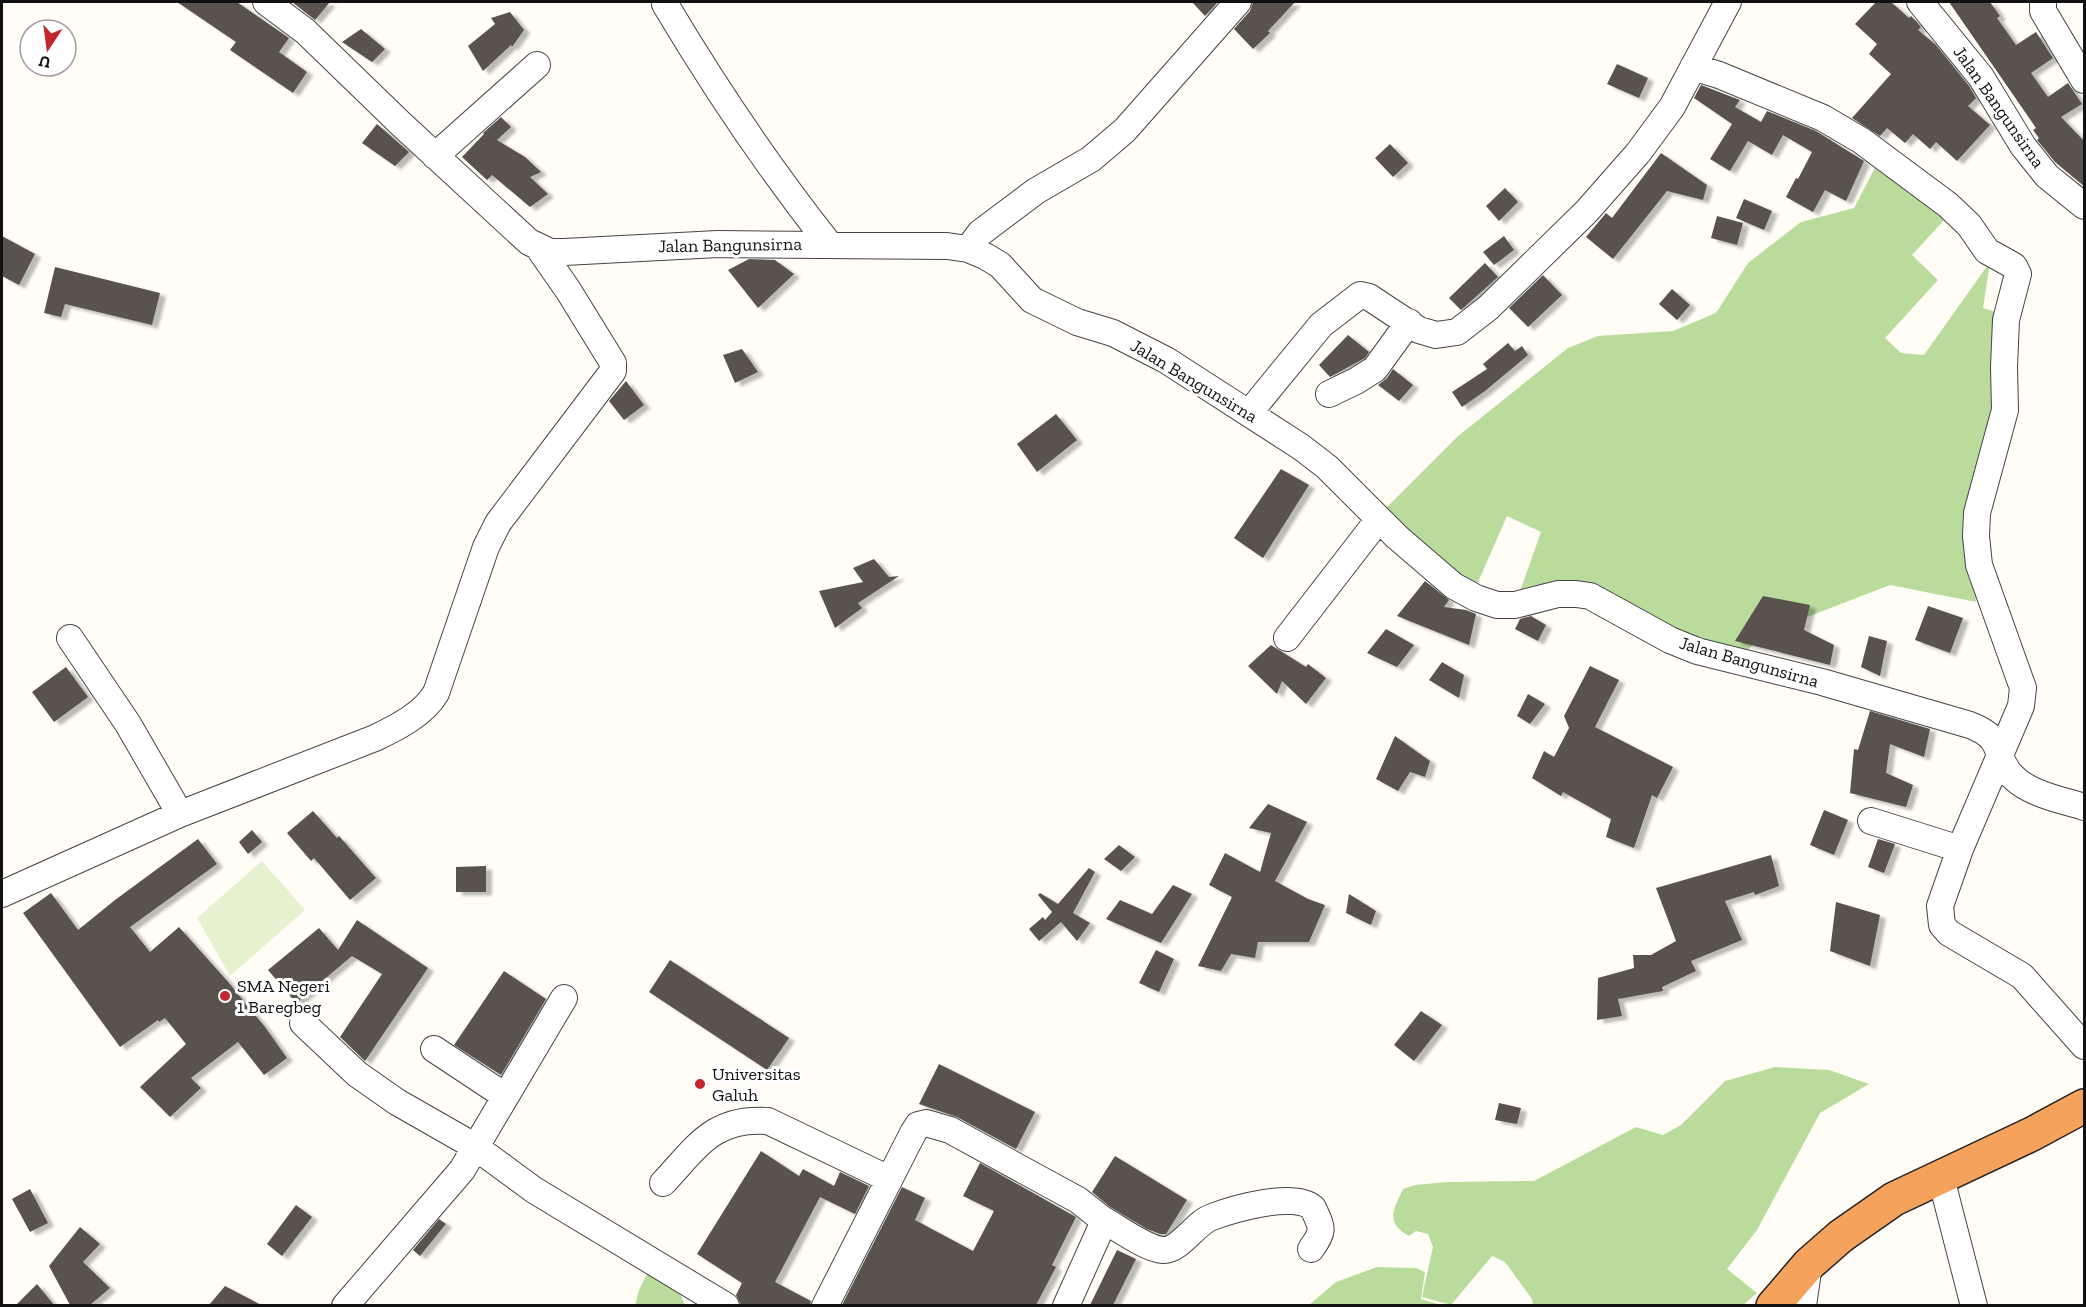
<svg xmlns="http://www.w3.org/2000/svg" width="2086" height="1307" viewBox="0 0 2086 1307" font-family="'Zilla Slab',serif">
<defs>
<filter id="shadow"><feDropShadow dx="6" dy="3.5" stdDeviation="1.5" flood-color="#0004"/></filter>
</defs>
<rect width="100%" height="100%" fill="#fffdf5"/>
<path fill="#b9dc9c" d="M 1878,162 L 1947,217 L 1912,255 L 1938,280 L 1885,338 L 1901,353 L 1924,355 L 1990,262 L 1983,308 L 2002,314 L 1997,407 L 1970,504 L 1976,602 L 1890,585 L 1802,619 L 1782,608 L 1744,655 L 1658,624 L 1597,587 L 1518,597 L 1541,532 L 1507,516 L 1475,589 L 1384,510 L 1457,437 L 1568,348 L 1598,336 L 1673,331 L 1716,313 L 1748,263 L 1801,222 L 1854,208 Z
M 1775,1067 L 1829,1070 L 1869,1084 L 1820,1113 L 1757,1230 L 1727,1269 L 1757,1293 L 1743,1305 L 1533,1305 L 1532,1299 L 1505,1262 L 1492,1256 L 1451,1305 L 1422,1297 L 1433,1247 L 1428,1234 L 1416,1231 L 1409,1236 C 1385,1222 1393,1211 1403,1189 L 1415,1185 L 1447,1182 L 1534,1181 L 1636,1127 L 1663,1135 L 1681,1125 L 1725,1081 Z
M 1377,1267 L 1416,1268 L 1425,1272 L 1421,1299 L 1441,1305 L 1309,1305 L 1336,1282 Z
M 649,1270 L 677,1286 L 685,1305 L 635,1306 L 639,1290 Z"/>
<path fill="#e6f2cf" d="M 262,861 L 305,910 L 230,976 L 197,918 Z"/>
<path fill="#5a524d" filter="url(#shadow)" d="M 177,2 L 237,2 L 289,38 L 279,52 L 307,72 L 293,93 L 230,50 L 236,42 Z
M 292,2 L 330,2 L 315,20 Z
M 1192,2 L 1218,2 L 1205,16 Z
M 1253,2 L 1295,2 L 1268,31 L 1270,33 L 1253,49 L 1234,29 L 1250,11 Z
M 1876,2 L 1891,2 L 1909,18 L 1911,16 L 1916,21 L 1921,27 L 1918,30 L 1936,45 L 1969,86 L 1976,98 L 1968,106 L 1990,125 L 1957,161 L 1936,142 L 1930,149 L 1913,134 L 1905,143 L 1887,128 L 1880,136 L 1852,118 L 1891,74 L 1869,54 L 1877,44 L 1855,24 Z
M 1949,2 L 1990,2 L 2000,16 L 1997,18 L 2016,45 L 2036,32 L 2053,58 L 2031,73 L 2048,97 L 2068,83 L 2082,104 L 2061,117 L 2085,142 L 2085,187 L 2055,162 L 2037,140 L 2039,138 L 2033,130 L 2036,128 Z
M 510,12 L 524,30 L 512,47 L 511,45 L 483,71 L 468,46 L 495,24 L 491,18 Z
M 361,29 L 385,49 L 372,62 L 342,42 Z
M 1617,64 L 1648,78 L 1639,98 L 1607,84 Z
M 1701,85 L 1740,100 L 1735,107 L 1761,122 L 1767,111 L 1816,131 L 1864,161 L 1846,201 L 1825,190 L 1813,212 L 1786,197 L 1796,178 L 1798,179 L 1812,152 L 1783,135 L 1772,155 L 1748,141 L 1730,171 L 1710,159 L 1732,124 L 1694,98 Z
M 501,117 L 511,127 L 497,140 L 525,157 L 541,172 L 530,177 L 548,194 L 530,207 L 492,175 L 487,180 L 462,157 L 484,134 L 483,133 Z
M 377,124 L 409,152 L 395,166 L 362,143 Z
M 1390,144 L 1408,163 L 1393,177 L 1375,158 Z
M 1661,153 L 1707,185 L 1703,200 L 1667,191 L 1613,259 L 1586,237 L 1606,213 L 1612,218 Z
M 1505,188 L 1518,202 L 1499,221 L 1486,206 Z
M 1744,199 L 1772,211 L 1764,230 L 1736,218 Z
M 1717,216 L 1743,223 L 1737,245 L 1711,238 Z
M 2,236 L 35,254 L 19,285 L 2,276 Z
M 1504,236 L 1514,250 L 1494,265 L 1483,252 Z
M 749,259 L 775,260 L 794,274 L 758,308 L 728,270 Z
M 1485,263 L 1498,277 L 1461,310 L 1449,298 Z
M 55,267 L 160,293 L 152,325 L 65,304 L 61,317 L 44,313 Z
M 1543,275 L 1562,295 L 1528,327 L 1509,308 Z
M 1672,289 L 1690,305 L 1677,320 L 1659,304 Z
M 1348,335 L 1369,352 L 1365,358 L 1330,377 L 1319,365 Z
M 1508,343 L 1515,351 L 1522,346 L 1528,355 L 1485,391 L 1462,407 L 1452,392 L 1487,369 L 1483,364 Z
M 742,349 L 758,372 L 735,383 L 723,355 Z
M 1393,369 L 1413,385 L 1399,401 L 1378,385 L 1387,378 Z
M 626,381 L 644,405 L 624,420 L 609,401 Z
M 1056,414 L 1077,440 L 1037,472 L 1017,444 Z
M 1281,469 L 1309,485 L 1263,558 L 1234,538 Z
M 874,559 L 889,577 L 899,576 L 858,603 L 862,608 L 835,628 L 819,591 L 863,582 L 853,568 Z
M 1425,581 L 1449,600 L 1444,607 L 1466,610 L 1476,614 L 1469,645 L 1397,616 Z
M 1763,596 L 1810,605 L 1804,630 L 1834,645 L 1830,665 L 1735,641 Z
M 1928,606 L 1963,618 L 1950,653 L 1915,640 Z
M 1531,616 L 1546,625 L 1538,641 L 1515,629 L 1520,619 Z
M 1386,629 L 1414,645 L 1397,667 L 1367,653 Z
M 1869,636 L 1887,641 L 1880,676 L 1861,667 Z
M 1271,645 L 1306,667 L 1308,664 L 1326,678 L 1306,704 L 1282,681 L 1277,694 L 1248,666 Z
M 1442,662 L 1464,675 L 1459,698 L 1429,680 Z
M 1590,666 L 1619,680 L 1595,727 L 1673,767 L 1657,798 L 1652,795 L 1634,848 L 1606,837 L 1611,819 L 1563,792 L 1561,796 L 1532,778 L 1544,751 L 1554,757 L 1569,728 L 1564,716 Z
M 66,667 L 88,697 L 54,722 L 32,692 Z
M 1528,694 L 1545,704 L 1530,724 L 1517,716 Z
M 1870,711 L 1930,729 L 1924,757 L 1890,744 L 1886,773 L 1913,785 L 1906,807 L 1850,793 L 1854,749 L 1858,750 Z
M 1395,736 L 1430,761 L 1425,777 L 1410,772 L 1398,791 L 1376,779 Z
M 1268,804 L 1307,822 L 1275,881 L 1308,899 L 1325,905 L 1309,942 L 1258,942 L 1255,958 L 1231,954 L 1221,971 L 1198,966 L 1232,897 L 1209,885 L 1225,853 L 1260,872 L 1271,833 L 1249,828 Z
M 1824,810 L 1848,820 L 1834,855 L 1810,845 Z
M 313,811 L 337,838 L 339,836 L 376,878 L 350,900 L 314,858 L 311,861 L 287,833 Z
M 252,830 L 262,842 L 248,854 L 239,842 Z
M 198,839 L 217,864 L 130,927 L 150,952 L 179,927 L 229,983 L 265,1027 L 287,1058 L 264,1075 L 238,1042 L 191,1078 L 201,1088 L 170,1117 L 140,1087 L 186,1044 L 165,1018 L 159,1022 L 158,1020 L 120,1047 L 23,913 L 51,893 L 78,930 L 115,900 Z
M 1878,839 L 1895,844 L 1884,873 L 1868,867 Z
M 1119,845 L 1135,857 L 1121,871 L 1104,859 Z
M 1771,855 L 1779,886 L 1755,895 L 1754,892 L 1725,901 L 1742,940 L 1691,961 L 1696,971 L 1662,987 L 1663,991 L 1618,999 L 1622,1016 L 1597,1020 L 1598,978 L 1634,968 L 1633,955 L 1651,955 L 1676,941 L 1656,888 Z
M 486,866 L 486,892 L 456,892 L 456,867 Z
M 1089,868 L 1095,872 L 1073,913 L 1090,923 L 1077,941 L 1061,922 L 1039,941 L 1029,929 L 1043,917 L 1045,920 L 1052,912 L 1038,895 L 1040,893 L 1058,904 Z
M 1173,885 L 1192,894 L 1161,943 L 1106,919 L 1120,900 L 1152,914 Z
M 1349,894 L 1376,911 L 1371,925 L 1346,913 Z
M 1836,902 L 1880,915 L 1870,966 L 1830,951 Z
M 357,920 L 428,968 L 365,1061 L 340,1037 L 382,974 L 352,956 L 296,1003 L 268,970 L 319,928 L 338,950 Z
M 1156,950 L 1174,959 L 1159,992 L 1139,983 Z
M 670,960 L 789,1038 L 767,1070 L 649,992 Z
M 504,971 L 546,999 L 501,1075 L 454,1045 Z
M 1421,1011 L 1442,1025 L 1414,1061 L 1394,1045 Z
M 939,1064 L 1035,1112 L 1016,1149 L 957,1117 L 919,1104 Z
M 1499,1103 L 1521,1108 L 1517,1124 L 1495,1120 Z
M 761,1151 L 799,1176 L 803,1169 L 834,1186 L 840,1172 L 869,1186 L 855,1214 L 820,1197 L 775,1282 L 811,1301 L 810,1305 L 741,1305 L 736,1295 L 742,1283 L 697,1254 Z
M 1115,1156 L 1187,1200 L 1166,1234 L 1160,1234 L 1147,1229 L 1110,1207 L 1092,1192 Z
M 980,1163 L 1076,1217 L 1052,1265 L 1056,1267 L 1036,1305 L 842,1305 L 902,1187 L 925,1198 L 915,1220 L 973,1251 L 994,1211 L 963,1196 Z
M 30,1189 L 48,1223 L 30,1232 L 12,1199 Z
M 296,1205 L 312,1217 L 282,1256 L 267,1244 Z
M 439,1219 L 446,1224 L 420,1256 L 413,1250 Z
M 80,1227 L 100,1244 L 83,1262 L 110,1288 L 90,1305 L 70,1305 L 49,1266 Z
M 1117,1250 L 1136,1259 L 1113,1305 L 1090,1305 Z
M 37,1284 L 54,1305 L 16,1305 Z
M 225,1286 L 261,1305 L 209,1305 Z"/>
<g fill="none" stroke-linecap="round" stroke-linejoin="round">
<defs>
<path id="minor" d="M 266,2 L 305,31 L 401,124 L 529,242 L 550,252 L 564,252 L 718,244 L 947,246 L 968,249 L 985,256 L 1000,265 L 1032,300 L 1077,322 L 1113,333 L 1166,360 L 1301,447 L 1327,467 L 1397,537 L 1454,586 L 1476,598 L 1497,605 L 1515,605 L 1558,594 L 1576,594 L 1590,596 L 1670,640 L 1697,651 L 1822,682 L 1970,725 C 2008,740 1991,754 2012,776 C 2029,794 2062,800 2084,807
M 666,2 L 665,4 C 715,88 768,167 829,244
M 1920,2 L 1981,77 L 2023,146 L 2047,176 L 2084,206
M 2043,2 L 2043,11 L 2084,80
M 1693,67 L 1719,75 L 1823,118 L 1862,141 L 1948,205 L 1969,225 L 1987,251 L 2014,266 L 2018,274 L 2006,320 L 2004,367 L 2005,410 L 1977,513 L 1976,536 L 1979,565 L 2023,688 L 2021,706 L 1960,849 L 1940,906 L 1942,925 L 1949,933 L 2022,976 L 2084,1046
M 435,156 L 537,65
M 968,249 L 980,233 L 1036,191 L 1091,159 L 1125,130 L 1238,2
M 1329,394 L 1356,381 L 1375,369 L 1409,322
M 1249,413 L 1321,325 L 1360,295 L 1369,297 L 1419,330 L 1436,335 L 1457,332 L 1488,308 L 1587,211 L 1638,153 L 1672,107 L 1728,2
M 70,638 L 128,724 L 180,814
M 1287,638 L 1379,519
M 1871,821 L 1960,849
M 2,894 L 180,814 L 375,738 C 396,728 424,714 436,693 L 486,547 L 498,523 L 613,371 L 613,363 L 568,290 L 538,247
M 303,1023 L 357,1074 L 397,1102 L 474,1146 L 534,1190 L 726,1306
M 434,1049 L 505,1096
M 1941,1178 L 1974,1306
M 663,1183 C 697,1147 713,1117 768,1121 L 889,1179
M 1102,1219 C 1117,1227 1146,1249 1163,1250 C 1180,1251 1196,1222 1212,1217 C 1233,1209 1295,1191 1313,1208 C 1322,1228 1325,1230 1311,1249
M 345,1306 L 462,1170 L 564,998
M 825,1306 L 913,1133 L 918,1125 L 926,1123 L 950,1130 L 1078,1200 L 1102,1219 L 1101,1228 L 1066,1306
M 1803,1306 L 1809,1264"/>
<path id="highway" d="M 1773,1306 L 1809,1264 L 1841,1236 L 1894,1199 L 2032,1134 L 2084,1106"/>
</defs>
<use href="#minor" stroke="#444" stroke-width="28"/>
<use href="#highway" stroke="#222" stroke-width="36"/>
<use href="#minor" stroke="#fff" stroke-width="26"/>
<use href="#highway" stroke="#f5a25d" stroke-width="33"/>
</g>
<g fill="#c4262e" stroke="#fff" stroke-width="2">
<circle cx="225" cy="996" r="6"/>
<circle cx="700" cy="1084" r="6"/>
</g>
<g text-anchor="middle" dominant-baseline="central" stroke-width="6" stroke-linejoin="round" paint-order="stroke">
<g font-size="18" fill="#111" stroke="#fff">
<text transform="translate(1999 107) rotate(55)">Jalan Bangunsirna</text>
<text transform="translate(730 245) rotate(-1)">Jalan Bangunsirna</text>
<text transform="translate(1194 381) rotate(31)">Jalan Bangunsirna</text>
<text transform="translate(1749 662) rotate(16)">Jalan Bangunsirna</text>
</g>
<g font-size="18" fill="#111" stroke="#fff" text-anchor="start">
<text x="237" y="986">SMA Negeri<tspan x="237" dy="21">1 Baregbeg</tspan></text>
<text x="712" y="1074">Universitas<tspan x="712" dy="21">Galuh</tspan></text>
</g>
</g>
<rect width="2086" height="1307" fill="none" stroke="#111111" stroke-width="6"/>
<g transform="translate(48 48) rotate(193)"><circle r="28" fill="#ffffff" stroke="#a0a0a0" stroke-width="1.5"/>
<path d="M0-4.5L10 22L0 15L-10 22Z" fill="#c4262e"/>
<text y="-9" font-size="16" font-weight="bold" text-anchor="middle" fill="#111111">U</text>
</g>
</svg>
